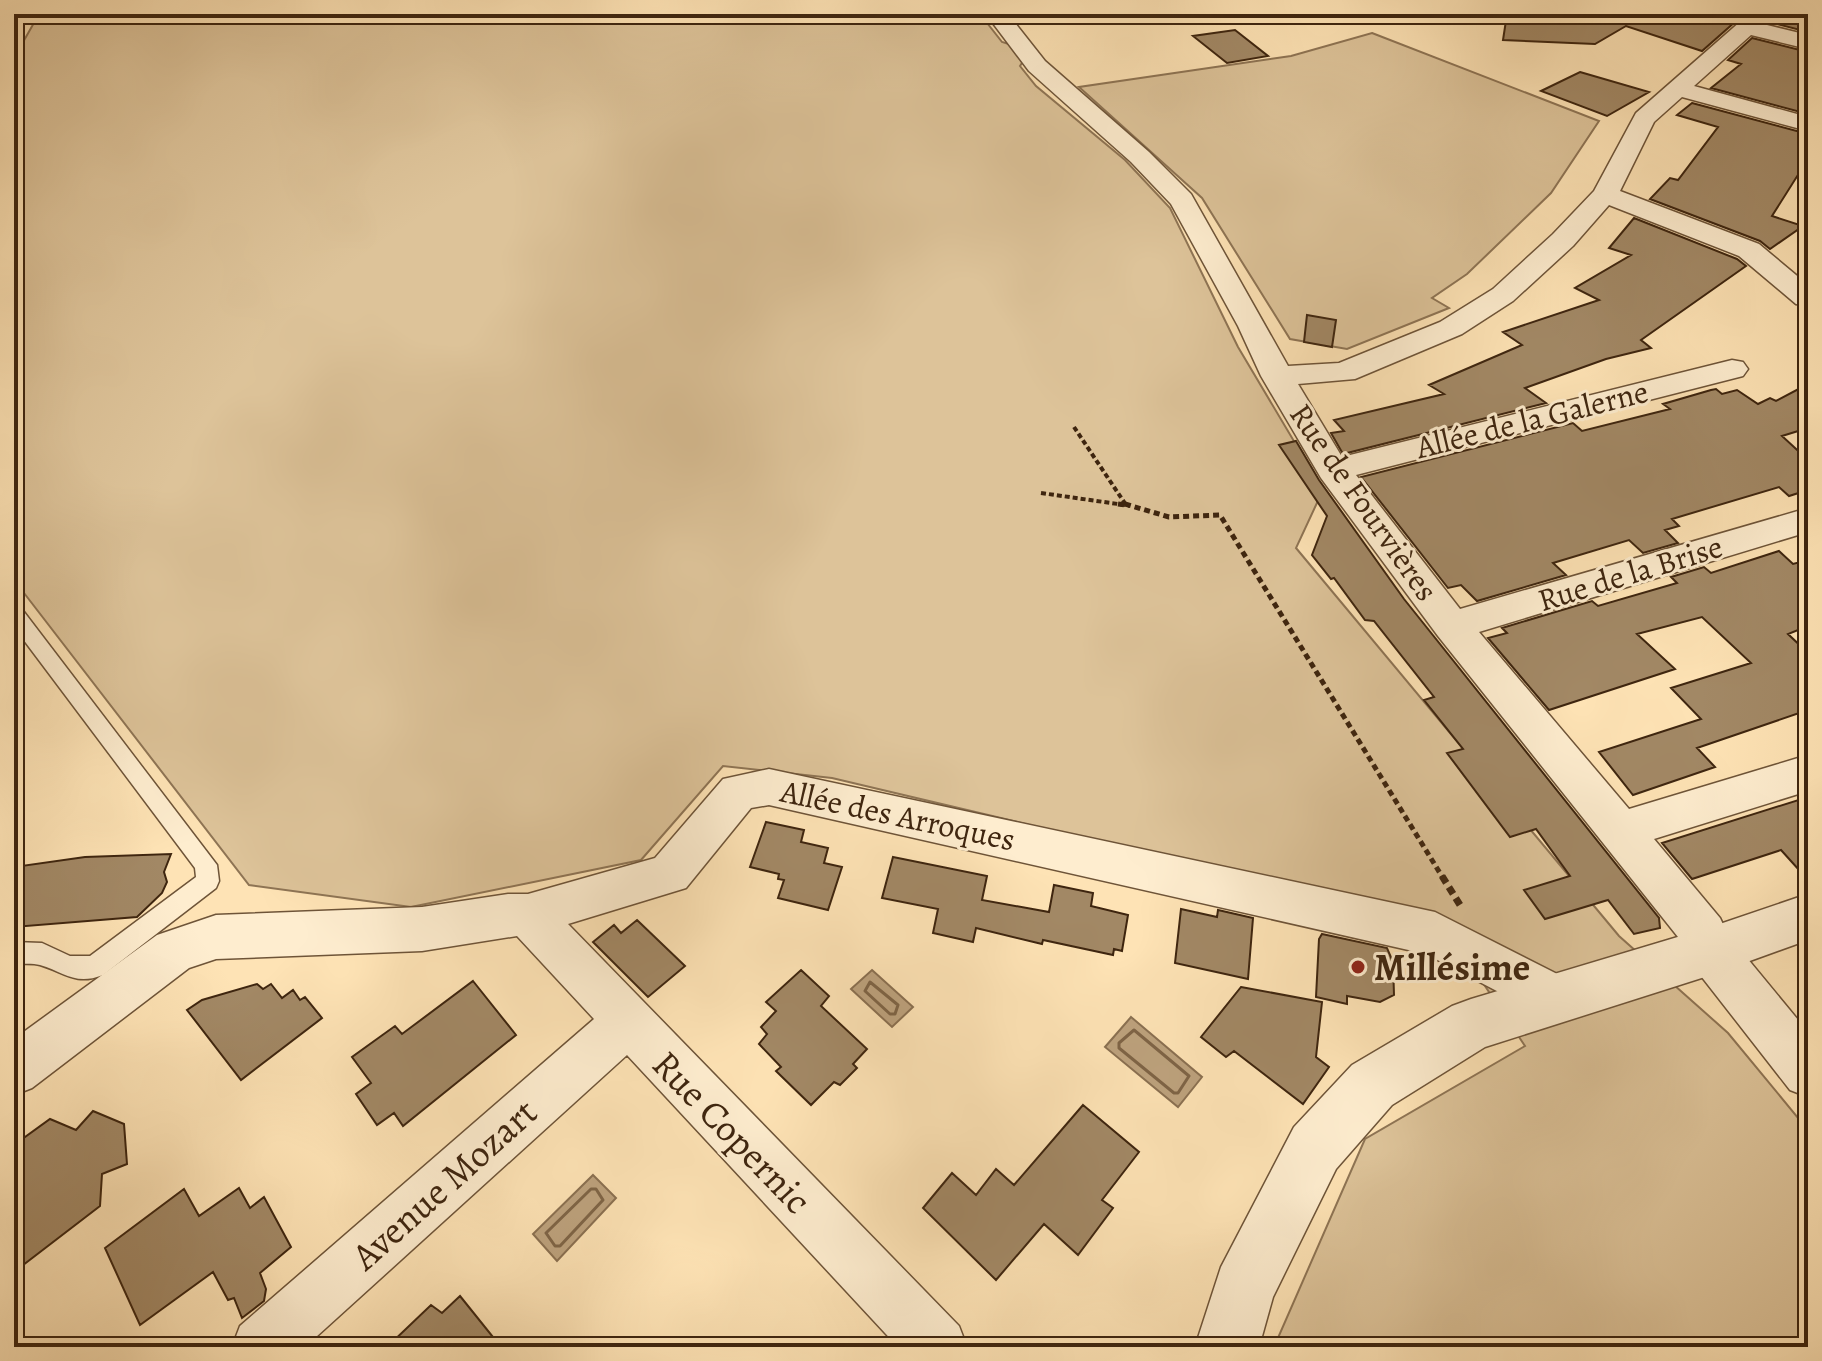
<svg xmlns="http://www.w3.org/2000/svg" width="1822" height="1361" viewBox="0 0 1822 1361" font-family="Alegreya,serif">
<rect width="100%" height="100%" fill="#fee3b5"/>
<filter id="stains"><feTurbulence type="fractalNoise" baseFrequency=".0025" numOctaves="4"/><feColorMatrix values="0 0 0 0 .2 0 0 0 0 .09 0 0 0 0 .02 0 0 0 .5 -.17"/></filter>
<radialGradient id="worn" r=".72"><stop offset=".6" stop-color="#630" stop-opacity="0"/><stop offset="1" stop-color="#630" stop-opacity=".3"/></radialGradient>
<path fill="#ddc399" stroke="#8e7454" stroke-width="2" d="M 39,14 L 980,14 L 1002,42 L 1015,46 L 1024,60 L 1020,66 L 1036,86 L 1125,160 L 1170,208 L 1238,347 L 1323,490 L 1296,548 L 1619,936 L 1728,1033 L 1808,1130 L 1808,1347 L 1274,1347 L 1365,1139 L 1525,1046 L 1443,923 L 832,778 L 723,766 L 641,860 L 411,907 L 249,885 L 14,580 L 14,58 Z
M 1372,33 L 1599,121 L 1551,193 L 1467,274 L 1432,298 L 1449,308 L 1347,349 L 1290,339 L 1202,198 L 1079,87 L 1291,56 Z"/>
<path fill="#bda27d" stroke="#8a7051" stroke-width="2" d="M 872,970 L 913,1007 L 892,1027 L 851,989 Z
M 1131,1017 L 1202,1077 L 1178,1107 L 1105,1047 Z
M 593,1175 L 616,1198 L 557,1261 L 533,1234 Z"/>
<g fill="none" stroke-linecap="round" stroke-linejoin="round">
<path stroke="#7e6446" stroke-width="3" d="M 870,982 L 898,1005 L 895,1014 L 890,1014 L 865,991 Z
M 1134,1030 L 1189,1076 L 1178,1093 L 1174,1093 L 1119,1048 L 1119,1043 Z
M 591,1189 L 596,1189 L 603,1200 L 560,1246 L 555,1246 L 546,1233 Z"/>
</g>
<path fill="#a28865" stroke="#3e250f" stroke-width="2" d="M 1507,14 L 1744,14 L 1702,51 L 1626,26 L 1595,44 L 1503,40 Z
M 1776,14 L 1808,14 L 1808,32 L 1769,22 Z
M 1235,30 L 1268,56 L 1227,63 L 1193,36 Z
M 1752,38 L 1808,52 L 1808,114 L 1711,88 L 1741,64 L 1728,60 Z
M 1580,72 L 1649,92 L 1607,116 L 1541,91 Z
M 1692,103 L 1808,134 L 1808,159 L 1772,216 L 1803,226 L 1770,249 L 1760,241 L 1650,199 L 1670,178 L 1678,180 L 1718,127 L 1677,115 Z
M 1634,218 L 1737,259 L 1746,266 L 1641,340 L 1651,348 L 1606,359 L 1525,388 L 1546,403 L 1343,454 L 1331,433 L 1344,431 L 1334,420 L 1444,394 L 1429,385 L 1522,345 L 1503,332 L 1599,300 L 1575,288 L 1631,255 L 1609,248 Z
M 1307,315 L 1336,320 L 1332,347 L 1304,342 Z
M 1808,384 L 1808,428 L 1782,436 L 1808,460 L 1808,490 L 1789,496 L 1779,487 L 1672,519 L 1679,526 L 1665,530 L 1678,543 L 1643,553 L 1629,540 L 1553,563 L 1566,575 L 1477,601 L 1461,585 L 1448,588 L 1361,477 L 1573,423 L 1582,431 L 1670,409 L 1663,404 L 1711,390 L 1716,389 L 1722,394 L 1737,390 L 1758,404 L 1770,398 L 1776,401 Z
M 1296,441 L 1319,480 L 1404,599 L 1659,918 L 1660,928 L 1634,934 L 1608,900 L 1545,919 L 1524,890 L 1570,876 L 1536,829 L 1510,837 L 1447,753 L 1463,749 L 1424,700 L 1434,697 L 1374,621 L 1365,620 L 1334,578 L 1331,579 L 1312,555 L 1327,516 L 1279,445 Z
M 1779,551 L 1793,564 L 1808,560 L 1808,626 L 1788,634 L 1808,653 L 1808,710 L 1697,748 L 1715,767 L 1633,795 L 1599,752 L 1701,719 L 1671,688 L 1751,663 L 1702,617 L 1637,634 L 1675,669 L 1549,710 L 1488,638 L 1507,633 L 1502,628 L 1592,601 L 1598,606 L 1677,583 L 1671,577 L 1704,567 L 1711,573 Z
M 1808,797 L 1808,880 L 1781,850 L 1692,879 L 1662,843 Z
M 766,822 L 804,830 L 801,842 L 828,848 L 824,863 L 842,867 L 828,910 L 778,898 L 784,880 L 778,879 L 779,874 L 750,867 Z
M 171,854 L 164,872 L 167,882 L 162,893 L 137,917 L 14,927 L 14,867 L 85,857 Z
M 893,857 L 987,876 L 982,900 L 1049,912 L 1054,885 L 1093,893 L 1091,906 L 1128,915 L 1122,951 L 1114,949 L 1113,955 L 1043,940 L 1042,944 L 976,928 L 973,942 L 933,933 L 938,909 L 882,898 Z
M 1181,909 L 1217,917 L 1218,910 L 1253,918 L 1248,979 L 1175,963 Z
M 637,920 L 685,966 L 648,997 L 593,942 L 614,925 L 621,933 Z
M 1322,934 L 1387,948 L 1393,962 L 1394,995 L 1380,1002 L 1347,996 L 1347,1004 L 1316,997 L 1319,939 Z
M 801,970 L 829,996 L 821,1006 L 867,1049 L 853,1064 L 857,1068 L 840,1085 L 834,1082 L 811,1105 L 776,1071 L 781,1067 L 759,1044 L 767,1034 L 761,1027 L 776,1011 L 766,1002 Z
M 473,981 L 516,1035 L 403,1126 L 394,1113 L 377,1125 L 356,1094 L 371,1083 L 352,1057 L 395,1026 L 402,1034 Z
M 257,984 L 263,989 L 271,984 L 282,998 L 293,990 L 300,1000 L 305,997 L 322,1018 L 241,1080 L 187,1010 L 202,1000 Z
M 1241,987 L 1322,1002 L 1316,1057 L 1329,1067 L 1303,1104 L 1234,1051 L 1226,1057 L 1201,1037 Z
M 1083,1105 L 1139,1152 L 1102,1200 L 1113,1208 L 1078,1255 L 1044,1224 L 996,1280 L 923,1208 L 952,1173 L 976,1195 L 996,1169 L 1014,1185 Z
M 93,1111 L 124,1124 L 127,1164 L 102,1174 L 100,1206 L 14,1272 L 14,1145 L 50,1119 L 76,1130 Z
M 239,1188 L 250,1208 L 264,1197 L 291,1247 L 260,1273 L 266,1289 L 264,1301 L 242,1318 L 234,1298 L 228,1300 L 213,1272 L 140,1325 L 105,1248 L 184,1189 L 199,1216 Z
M 460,1296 L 501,1347 L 387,1347 L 431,1305 L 442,1313 Z"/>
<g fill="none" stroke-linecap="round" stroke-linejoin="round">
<defs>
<path id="service" d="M 14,606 L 21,608 L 217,865 L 219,881 L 216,888 L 103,975 C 75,986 64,972 40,965 C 33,963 22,964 14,964 L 14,942 L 42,943 L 70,956 L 90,956 L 196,877 L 195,868 L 14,627 Z"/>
<path id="minor" d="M 986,14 L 1008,14 L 1045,61 L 1149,152 L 1191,194 L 1288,366 L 1339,363 L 1440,322 L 1493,289 L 1553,234 L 1594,191 L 1636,113 L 1749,14 L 1773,14 L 1763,24 L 1808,35 L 1808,49 L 1751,35 L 1694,86 L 1808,117 L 1808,131 L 1682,97 L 1654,122 L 1620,191 L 1759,244 L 1808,285 L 1808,306 L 1796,304 L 1739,256 L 1609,205 L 1573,246 L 1513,301 L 1462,334 L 1355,379 L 1298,384 L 1342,457 L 1732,360 L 1743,362 L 1748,369 L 1743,376 L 1356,475 L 1460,609 L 1808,508 L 1808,532 L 1479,632 L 1629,809 L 1808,755 L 1808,791 L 1654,839 L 1720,918 L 1728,935 L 1808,1032 L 1808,1097 L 1790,1090 L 1694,967 L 1686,947 L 1438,636 L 1321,478 L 1261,376 L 1238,326 L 1171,204 L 1131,162 L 1029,71 Z
M 769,769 L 1435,912 L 1573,982 L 1581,999 L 1573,1016 L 1556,1022 L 1426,954 L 769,805 L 751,808 L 686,888 L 568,924 L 959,1326 L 967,1347 L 898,1347 L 627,1055 L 305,1347 L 232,1347 L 240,1326 L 594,1019 L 517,936 L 422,951 L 216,959 L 189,968 L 32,1088 L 14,1095 L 14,1039 L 157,935 L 216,915 L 422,907 L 508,894 L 528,894 L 655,858 L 723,779 Z"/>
<path id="tertiary" d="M 1808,894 L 1808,940 L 1711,975 L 1485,1047 L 1392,1105 L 1336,1169 L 1273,1297 L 1259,1347 L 1195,1347 L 1221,1267 L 1294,1127 L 1352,1065 L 1452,1006 L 1471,999 L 1711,927 Z"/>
</defs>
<use href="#service" stroke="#6e5438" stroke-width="3"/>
<use href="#minor" stroke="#6e5438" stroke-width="3"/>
<use href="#tertiary" stroke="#6e5438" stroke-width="3"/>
<path stroke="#3e250f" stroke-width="4" stroke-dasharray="5 3" stroke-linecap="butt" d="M 1074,427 L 1126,505 L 1130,506
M 1041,493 L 1125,505"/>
<path stroke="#3e250f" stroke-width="5" stroke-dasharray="6 4" stroke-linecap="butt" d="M 1118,504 L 1125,505
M 1125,504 L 1169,517 L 1220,515 L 1443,878"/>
<path stroke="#3e250f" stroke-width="7" stroke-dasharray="8 5" stroke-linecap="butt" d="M 1442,876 L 1460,905"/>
<use href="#service" fill="#feedcf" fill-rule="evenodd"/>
<use href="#minor" fill="#feedcf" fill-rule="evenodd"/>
<use href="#tertiary" fill="#feedcf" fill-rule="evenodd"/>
</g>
<circle fill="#8f2418" stroke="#feedcf" stroke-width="3" cx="1358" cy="967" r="8"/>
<g text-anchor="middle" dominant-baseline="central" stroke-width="6" stroke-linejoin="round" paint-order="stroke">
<g font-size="32" fill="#3e250f" stroke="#feedcf">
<text transform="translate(1532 419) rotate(-14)">Allée de la Galerne</text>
<text transform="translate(1364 502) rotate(55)">Rue de Fourvières</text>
<text transform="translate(1630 573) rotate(-17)">Rue de la Brise</text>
<text transform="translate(898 815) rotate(12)">Allée des Arroques</text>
</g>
<g font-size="38" font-weight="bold" fill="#3e250f" stroke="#feedcf" text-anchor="start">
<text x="1374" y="967">Millésime</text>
</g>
<g font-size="38" fill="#3e250f" stroke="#feedcf">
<text transform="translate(732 1132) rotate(46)">Rue Copernic</text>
<text transform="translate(444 1184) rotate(-42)">Avenue Mozart</text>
</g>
</g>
<rect width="1822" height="1361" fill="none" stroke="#fee3b5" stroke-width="48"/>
<rect x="16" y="16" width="1790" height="1329" fill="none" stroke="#3e250f" stroke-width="4"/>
<rect x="24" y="24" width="1774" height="1313" fill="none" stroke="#3e250f" stroke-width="2"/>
<rect width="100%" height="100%" filter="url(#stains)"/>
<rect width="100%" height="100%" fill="url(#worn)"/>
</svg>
